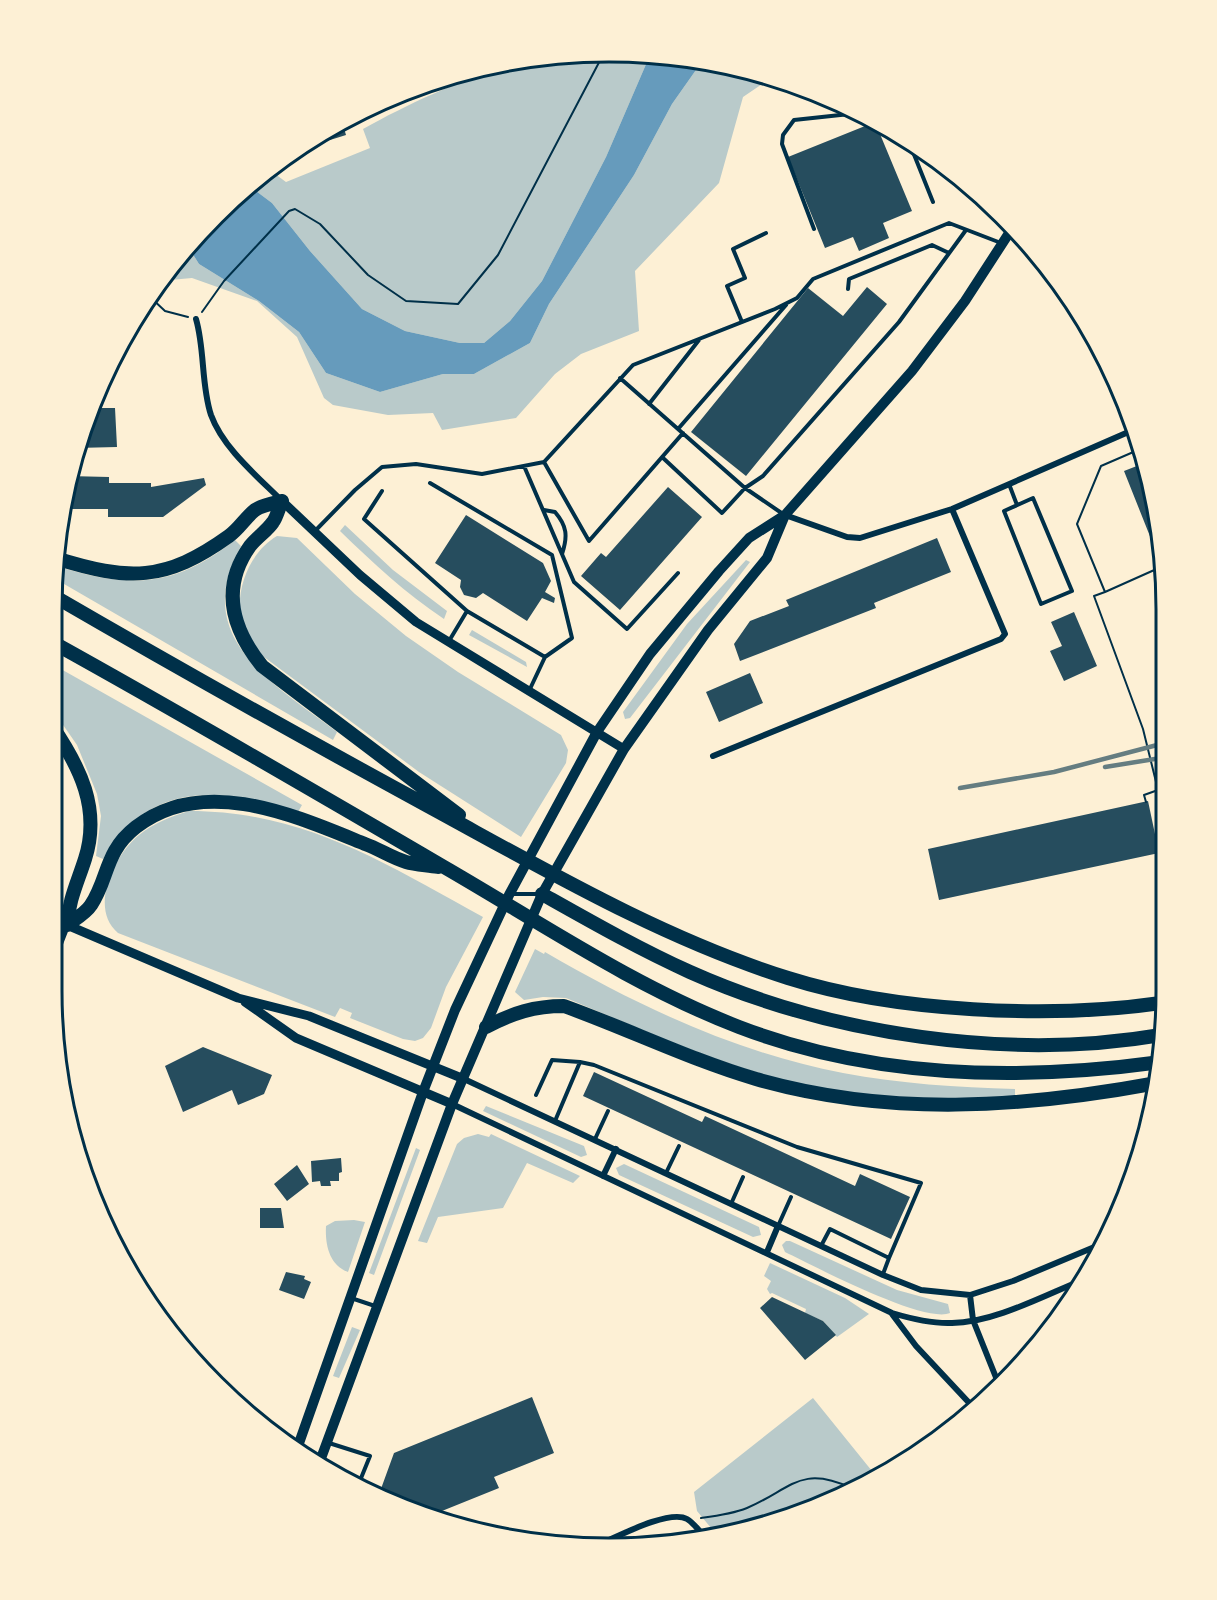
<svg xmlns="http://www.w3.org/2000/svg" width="1217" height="1600" viewBox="0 0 1217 1600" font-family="'Times New Roman',serif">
<rect width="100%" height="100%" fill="#fdf0d5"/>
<path fill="#b9caca" d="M 608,51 L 650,55 L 606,157 L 542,281 L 510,321 L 484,343 L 460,343 L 405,331 L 362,309 L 310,251 L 272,203 L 252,188 L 271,171 L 286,182 L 370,148 L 363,129 C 419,98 489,66 553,57 C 571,54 590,53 608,51 Z
M 703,60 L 717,62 L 771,78 L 743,97 L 719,183 L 635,271 L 639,331 L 581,354 L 555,374 L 516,418 L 442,430 L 433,413 L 388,415 L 333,405 L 324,398 L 297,337 L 257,301 L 192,278 L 159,281 L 166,269 L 189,248 L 199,264 L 259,301 L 299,332 L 326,373 L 380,392 L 443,374 L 474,374 L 530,343 L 549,304 L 634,175 L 672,104 Z
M 345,525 L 393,570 L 447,611 L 444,619 C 405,593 373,563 340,531 Z
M 277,536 L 297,538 L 355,594 L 406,636 L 458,672 L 561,735 L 568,750 L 566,763 L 521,837 L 419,772 L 260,654 C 256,648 249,642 246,635 C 230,601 246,554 277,536 Z
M 235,540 L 241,546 C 189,638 274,684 337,732 L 333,740 L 52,577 L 53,565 C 127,588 172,590 235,540 Z
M 746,560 L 750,562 L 630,718 L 625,719 L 623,712 L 687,624 Z
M 472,630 L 526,662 L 527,667 L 469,635 Z
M 52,664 L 302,805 L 298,812 C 221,787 149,780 103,859 L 96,856 L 101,816 L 97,794 L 77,745 L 52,709 Z
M 189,811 C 304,811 386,864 483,917 L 446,987 L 431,1028 L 423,1038 L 415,1041 L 403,1039 L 350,1018 L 352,1013 L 340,1008 L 335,1017 L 118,933 C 89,909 113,856 139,835 C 154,823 170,817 189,811 Z
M 535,949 L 544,954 L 545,952 C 638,1006 737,1053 843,1073 C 900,1084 957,1087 1015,1089 L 1015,1097 C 938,1101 859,1099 784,1080 C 709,1061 637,1027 566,998 L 543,997 L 524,1000 L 515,992 Z
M 486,1106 L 584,1146 L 587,1155 L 581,1157 L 483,1111 Z
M 478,1134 L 489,1137 L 491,1134 L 580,1176 L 573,1183 L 527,1163 L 503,1208 L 438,1217 L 427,1243 L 418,1241 L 457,1144 L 464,1138 Z
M 416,1148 L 420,1150 L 374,1275 L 369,1273 Z
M 624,1164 L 759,1227 L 761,1235 L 753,1237 L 619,1175 L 616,1168 Z
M 354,1220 L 365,1222 L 348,1272 C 329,1265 325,1244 326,1226 L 335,1221 Z
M 790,1241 L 897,1290 L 948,1304 L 950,1313 C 924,1324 814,1266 785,1252 L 782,1245 L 786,1241 Z
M 770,1263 L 845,1298 L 869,1314 L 837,1337 L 823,1321 L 805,1313 L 806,1309 L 772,1293 L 770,1294 L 767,1289 L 771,1281 L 764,1276 Z
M 352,1327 L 360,1330 L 339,1378 L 333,1376 Z
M 813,1398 L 876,1476 L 788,1519 L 716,1534 L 697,1511 L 694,1492 Z"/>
<path fill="#669bbc" d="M 650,55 L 703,60 L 672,104 L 634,175 L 549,304 L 530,343 L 474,374 L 443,374 L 380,392 L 326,373 L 299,332 L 259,301 L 199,264 L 189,248 L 252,188 L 272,203 L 310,251 L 362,309 L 405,331 L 460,343 L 484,343 L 510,321 L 542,281 L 606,157 Z"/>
<path fill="#264d5e" d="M 350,117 L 352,123 L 343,125 L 346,135 L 330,140 L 327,130 Z
M 875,122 L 912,211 L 883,223 L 889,238 L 859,251 L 853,237 L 825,248 L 788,157 Z
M 867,287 L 887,304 L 746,476 L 691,432 L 808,288 L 843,316 Z
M 91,408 L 115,408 L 117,447 L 76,448 Z
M 1142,464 L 1161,536 L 1161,564 L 1124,471 Z
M 68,476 L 109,477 L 109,483 L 151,483 L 151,487 L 204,478 L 206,485 L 163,517 L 108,517 L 108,509 L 63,509 Z
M 668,487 L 702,517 L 620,610 L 581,576 L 601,553 L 606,557 Z
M 466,515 L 543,563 L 551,581 L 545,592 L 555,598 L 554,603 L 542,598 L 527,621 L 483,593 L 476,598 L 464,595 L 460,587 L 461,580 L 435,563 Z
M 937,538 L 951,572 L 874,603 L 876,608 L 740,661 L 734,644 L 750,621 L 789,606 L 786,600 Z
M 1074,612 L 1097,666 L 1064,681 L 1050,651 L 1062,646 L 1051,622 Z
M 750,673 L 763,703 L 719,722 L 706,692 Z
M 1148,801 L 1159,853 L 939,900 L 928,849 Z
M 203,1047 L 272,1075 L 264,1094 L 238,1105 L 232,1090 L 183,1112 L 165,1066 Z
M 594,1072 L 702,1122 L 705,1116 L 855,1186 L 860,1174 L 910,1197 L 891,1239 L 583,1096 Z
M 341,1158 L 342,1172 L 339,1173 L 339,1181 L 330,1181 L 331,1186 L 321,1186 L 320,1181 L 312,1182 L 311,1161 Z
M 297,1165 L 309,1184 L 287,1201 L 274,1184 Z
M 260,1208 L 281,1208 L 284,1228 L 260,1228 Z
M 286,1272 L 305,1276 L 304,1279 L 311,1282 L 304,1299 L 279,1290 Z
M 772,1297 L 823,1321 L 836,1335 L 805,1360 L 760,1308 Z
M 532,1397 L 554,1453 L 494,1477 L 499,1488 L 432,1515 L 378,1497 L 394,1453 Z"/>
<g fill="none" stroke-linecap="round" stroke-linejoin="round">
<path stroke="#003049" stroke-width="2" d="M 149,296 L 165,311 L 188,317
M 202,312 L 224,281 L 289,211 L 295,209 L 320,224 L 368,275 L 406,301 L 458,304 L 498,255 L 605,51
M 1138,450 L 1101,466 L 1077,524 L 1105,592 L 1094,596 L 1143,729 L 1158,790 L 1144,795 L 1146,802
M 1105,592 L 1161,567
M 701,1518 C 716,1516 732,1514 747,1508 C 790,1490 800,1464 851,1488"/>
<path stroke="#003049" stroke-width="4" d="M 911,141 L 911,147 L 933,202
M 814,229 L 782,144 L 783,135 L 794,120 L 859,113
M 848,289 L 849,279 L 932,245 L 949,253
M 742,322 L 727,286 L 745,278 L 733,249 L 766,233
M 620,378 L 745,488 L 783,514
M 649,404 L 699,340
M 678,429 L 786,305
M 662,457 L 722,513 L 745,488 L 763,476 L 899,322 L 966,230
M 544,462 L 589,541 L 683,433
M 524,466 L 574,582 L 627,629 L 678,573
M 430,483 L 552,555 L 572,638 L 545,657 L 529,691
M 1009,484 L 1017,505
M 382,491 L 364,519 L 467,611 L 545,657
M 1033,498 L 1072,591 L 1041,604 L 1004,511 Z
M 544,510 L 555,512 C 567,526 568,536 562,554
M 315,531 L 355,490 L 382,467 L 416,464 L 482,474 L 544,462 L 633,365 L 775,309 L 797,298 L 813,279 L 949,223 L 1001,243
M 449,641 L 467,611
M 512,894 L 538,894
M 536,1095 L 552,1060 L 580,1062
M 555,1121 L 580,1062 L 594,1065 L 797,1147 L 921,1183 L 889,1258
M 595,1139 L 608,1111
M 666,1173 L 679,1146
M 731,1204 L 743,1177
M 778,1226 L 791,1197
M 821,1246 L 830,1229 L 889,1258 L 883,1274
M 351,1298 L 375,1306
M 329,1443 L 370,1456 L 357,1488"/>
<path stroke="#003049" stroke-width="6" d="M 196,319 C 205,350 201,385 211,415 C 223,448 257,476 281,500
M 785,515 L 847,537 L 860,538 L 952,509 L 1133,430
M 713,756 L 1001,639 L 1005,634 L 952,509
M 51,967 L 67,926
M 464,1079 L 883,1275 L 921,1290 L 970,1295 L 1013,1281 L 1104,1243
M 452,1104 L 892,1313 C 912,1319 932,1324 952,1323 C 994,1323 1047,1294 1085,1279
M 603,1176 L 616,1149
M 767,1252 L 778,1226
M 970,1295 L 973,1320 L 999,1385
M 892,1314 L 916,1346 L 973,1407
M 598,1545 C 617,1537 669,1509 687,1519 C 694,1523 699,1531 704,1536"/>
<path stroke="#003049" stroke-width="9" d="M 282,501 L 360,575 L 416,622 L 624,749
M 51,924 L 67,925 L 238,998 L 309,1016 L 464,1079
M 245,1002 L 296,1038 L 452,1104"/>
<path stroke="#003049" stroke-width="10" d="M 298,1446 L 423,1092 L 455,1010 L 509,895 L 597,732 L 650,654 L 719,571 L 749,538 L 785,515 L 912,371 L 965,301 L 1013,227
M 320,1461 L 452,1104 L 542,894 L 624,749 L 708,630 L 767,558 L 785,515"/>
<path stroke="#003049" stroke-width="14" d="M 282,501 C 279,507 277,517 273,522 C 267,531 257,537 250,546 C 220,588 232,629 262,666 L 459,815
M 55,558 C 129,581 165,582 229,536 C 239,529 246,517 255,510 C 262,505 274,503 282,501
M 52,595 C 176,667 301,737 428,806 C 544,869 661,938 788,978 C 895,1012 1050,1019 1161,1003
M 52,642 C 184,715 314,791 444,867 C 541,923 635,987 739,1027 C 872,1078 1022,1081 1161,1062
M 52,726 C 80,767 101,809 85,859 C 77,884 69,899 67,925
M 542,894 C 590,921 639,949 690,972 C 831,1035 1009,1061 1161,1035
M 67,925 C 74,920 86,913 91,905 C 109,878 104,852 136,827 C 204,774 296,816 365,844 C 379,849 392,858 406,862 C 416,865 428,865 438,867
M 486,1027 C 513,1013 534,1006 564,1006 C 628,1029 691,1060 756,1079 C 889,1117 1022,1108 1157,1083"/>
<path stroke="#657d81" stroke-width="4.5" d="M 1105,767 L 1161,758
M 960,788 L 1054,772 L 1161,744"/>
</g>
<path d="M0 0H1217V1600H0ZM609 62H609A547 547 0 0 1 1156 609V991A547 547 0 0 1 609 1538H609A547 547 0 0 1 62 991V609A547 547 0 0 1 609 62Z" fill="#fdf0d5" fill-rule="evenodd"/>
<path fill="none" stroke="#003049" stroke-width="3" d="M609 62H609A547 547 0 0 1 1156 609V991A547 547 0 0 1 609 1538H609A547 547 0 0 1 62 991V609A547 547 0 0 1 609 62Z"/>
</svg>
